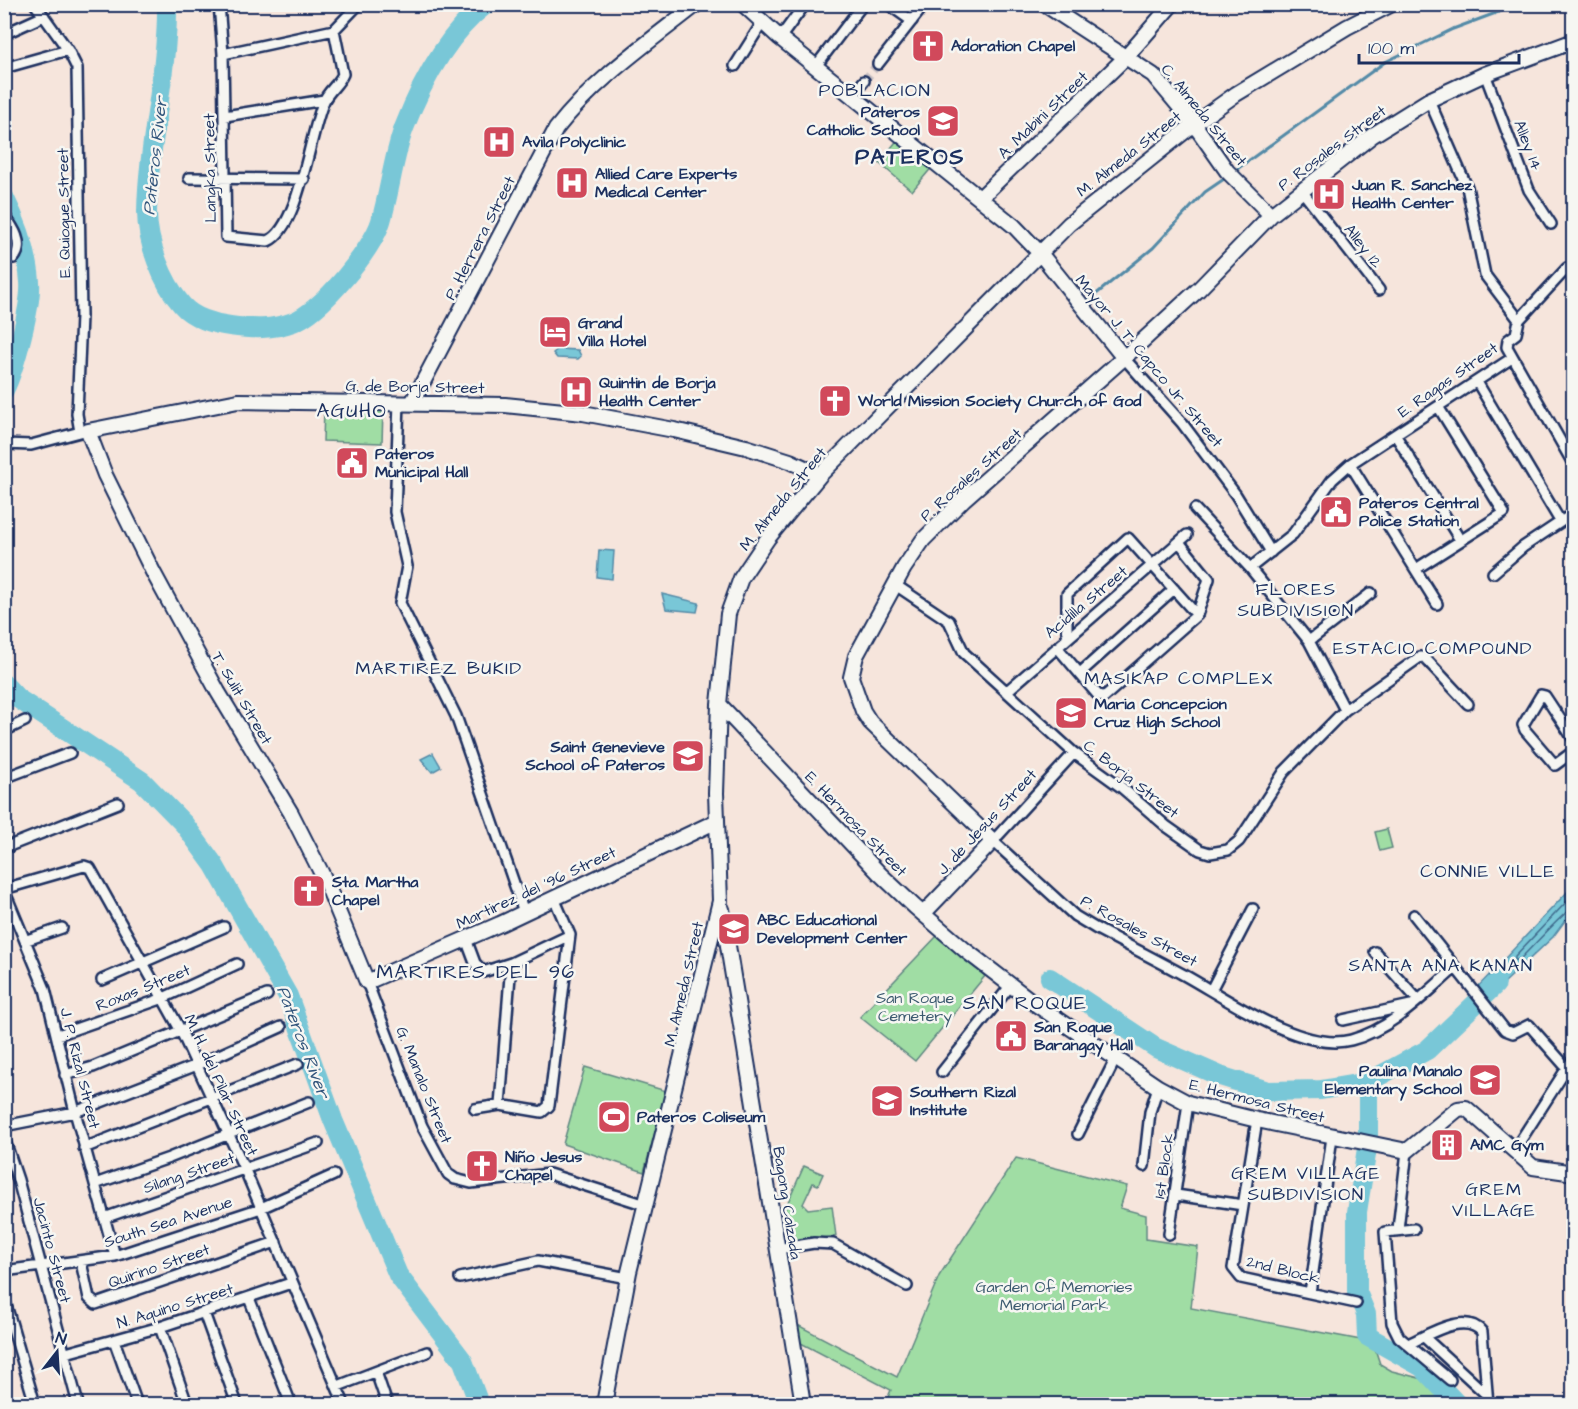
<svg xmlns="http://www.w3.org/2000/svg" width="1578" height="1409" viewBox="0 0 1578 1409" font-family="'Architects Daughter',sans-serif">
<rect width="100%" height="100%" fill="#f6e5dc"/>
<filter id="ink" filterUnits="userSpaceOnUse"><feTurbulence type="fractalNoise" baseFrequency=".0167" numOctaves="2"/><feDisplacementMap in="SourceGraphic" scale="12" xChannelSelector="R" yChannelSelector="G"/><feConvolveMatrix kernelMatrix="1 2 1 2 8 2 1 2 1" color-interpolation-filters="sRGB"/></filter>
<g filter="url(#ink)">
<path fill="#a0dda4" stroke="#5e8681" stroke-width="1.5" d="M 899,138 L 933,166 L 912,191 L 879,163 Z
M 324,408 L 383,410 L 382,443 L 323,441 Z
M 1387,829 L 1392,848 L 1380,851 L 1375,832 Z
M 937,936 L 985,976 L 915,1061 L 860,1017 Z
M 585,1067 L 666,1091 L 644,1172 L 563,1144 Z
M 1016,1158 L 1127,1186 L 1120,1208 L 1146,1215 L 1146,1239 L 1198,1247 L 1191,1308 L 1366,1341 L 1376,1352 L 1380,1364 L 1392,1371 L 1423,1379 L 1447,1404 L 885,1404 L 891,1390 L 797,1341 L 794,1323 L 897,1377 L 939,1276 Z
M 804,1166 L 823,1174 L 818,1185 L 813,1183 L 803,1204 L 808,1209 L 832,1206 L 836,1236 L 791,1243 L 787,1212 L 784,1211 Z"/>
<path fill="#79c7d7" stroke="#538aa7" stroke-width="1.5" d="M 558,349 L 578,350 L 581,356 L 578,359 L 557,358 L 553,353 Z
M 599,550 L 614,551 L 612,579 L 597,577 Z
M 662,594 L 699,603 L 697,612 L 666,609 Z
M 433,753 L 441,767 L 432,772 L 421,759 Z
M 1573,886 L 1573,910 L 1553,937 L 1486,1000 L 1476,989 Z"/>
<g fill="none" stroke-linecap="round" stroke-linejoin="round">
<path stroke="#416c8e" stroke-width="1.5" d="M 1574,894 L 1515,956 L 1515,960 L 1519,960 C 1528,952 1567,908 1574,907"/>
<path stroke="#538aa7" stroke-width="3" d="M 1233,172 L 1385,62 L 1453,29 L 1520,4
M 1084,304 L 1153,248 L 1205,192 L 1227,177"/>
<path stroke="#79c7d7" stroke-width="20" d="M 167,4 C 168,74 148,143 147,212 C 147,242 162,282 182,305 C 193,318 214,324 230,326 C 252,329 272,330 293,322 C 320,313 373,249 381,221 C 390,191 393,158 404,128 C 421,84 447,34 486,4
M 4,197 C 17,223 28,253 30,282 C 32,303 14,371 4,390
M 4,684 L 17,698 L 142,781 L 184,824 L 214,865 L 288,996 L 333,1120 L 398,1275 L 463,1361 L 479,1404
M 1050,978 L 1156,1048 L 1220,1076 L 1268,1091 L 1321,1090 L 1368,1082 L 1427,1050 L 1496,984
M 1368,1082 L 1368,1142 L 1357,1212 L 1357,1292 L 1366,1314 L 1367,1336 L 1422,1367 L 1457,1404"/>
<path stroke="#cac1c3" stroke-width="9" stroke-dasharray="9 4.5" stroke-linecap="butt" d="M 864,81 L 878,64"/>
<defs>
<path id="street" d="M 35,4 L 68,50 L 77,68 L 81,316 L 77,414 L 80,432
M 219,4 L 223,54 L 226,237 L 268,241 C 300,227 310,130 324,101 C 328,91 339,84 343,74 L 334,30
M 888,4 L 912,21
M 4,34 L 44,16
M 780,38 L 805,4
M 223,54 L 334,30 L 359,4
M 878,64 L 925,4
M 735,66 L 762,23
M 816,66 L 863,4
M 4,68 L 68,50
M 1485,74 L 1529,190 L 1551,224
M 853,95 L 864,81
M 1429,100 L 1467,187 L 1485,275 L 1519,320 L 1516,334 L 1508,340 L 1507,347 L 1574,465
M 225,116 L 324,100
M 189,178 L 304,179
M 1302,191 L 1379,290
M 4,215 C 13,227 25,244 14,258 L 4,255
M 1519,320 L 1567,268 L 1574,280
M 1124,358 L 1182,423 L 1236,495 L 1271,552
M 1477,382 L 1560,521
M 399,402 L 395,512 L 407,566 L 400,603 L 456,716 L 524,912
M 1396,436 L 1460,540
M 4,444 L 31,445 L 84,431
M 1350,464 L 1437,604
M 1195,509 L 1250,568 L 1309,641 L 1345,710
M 1250,568 L 1293,534 L 1332,480 L 1350,464 L 1512,358
M 1416,569 L 1504,513 L 1439,408
M 1493,573 L 1523,547 L 1574,513
M 894,584 L 949,621 L 964,653 L 1074,753 L 1121,787 L 1166,826 L 1200,850 L 1210,853 L 1228,850 L 1239,841 L 1284,772 L 1345,710 L 1420,657 L 1424,657 L 1468,704
M 1067,637 L 1067,594 L 1128,538 L 1197,615
M 1309,641 L 1371,593
M 1057,647 L 1097,694 L 1104,697 L 1197,615 L 1209,579 L 1179,542
M 1080,673 L 1174,589
M 1006,692 L 1187,535
M 4,731 L 25,721
M 1574,740 L 1545,696 L 1541,695 L 1523,725 L 1525,730 L 1555,765 L 1574,751
M 1074,753 L 993,841 L 1075,916 L 1095,928 C 1125,944 1155,959 1184,975 C 1226,998 1302,1053 1351,1040 C 1392,1029 1423,996 1455,968
M 4,778 L 70,753
M 4,848 L 118,803
M 4,889 L 84,866 L 90,868 L 181,1031 L 245,1170 L 344,1404
M 4,890 L 45,989 L 75,1112 L 115,1256
M 1414,915 L 1505,1030 L 1513,1033 L 1529,1025 L 1567,1068 L 1515,1149
M 466,939 L 475,963 L 483,972 L 511,963
M 27,940 L 62,928
M 1375,952 L 1418,1000
M 102,980 L 224,927
M 367,982 L 422,1126 L 448,1174 L 455,1179 L 471,1183 L 549,1174 L 646,1205
M 1211,990 L 1253,909
M 1343,1020 L 1411,1005
M 58,1035 L 161,999 L 237,964
M 942,1072 L 1011,985
M 65,1075 L 93,1067 L 267,995
M 500,1105 L 511,963 L 570,935
M 475,1109 L 500,1105 L 542,1112 L 549,1106 L 570,935 L 554,898
M 1257,1120 L 1233,1268 L 1241,1278 L 1356,1303
M 4,1126 L 75,1112 L 197,1065 L 281,1027
M 1078,1134 L 1116,1058
M 4,1138 L 18,1180 L 78,1404
M 84,1148 L 298,1064
M 1144,1166 L 1150,1112 L 1158,1087
M 95,1184 L 169,1158 L 309,1102
M 1176,1195 L 1243,1205
M 104,1218 L 318,1143
M 1398,1229 L 1407,1151
M 1414,1229 L 1385,1232 L 1392,1323 L 1399,1337 L 1450,1380
M 1169,1234 L 1188,1103
M 777,1249 L 814,1243 L 833,1244 L 907,1286
M 81,1262 L 89,1298 L 96,1304 L 276,1242
M 4,1271 L 115,1256 L 261,1208 L 334,1175
M 460,1278 L 538,1261 L 628,1278
M 1310,1293 L 1332,1137
M 4,1298 L 35,1404
M 249,1298 L 291,1404
M 204,1313 L 237,1404
M 160,1327 L 187,1404
M 1424,1337 L 1487,1395
M 114,1340 L 137,1404
M 1408,1344 C 1428,1335 1465,1311 1482,1332 L 1488,1404
M 66,1353 L 160,1327 L 291,1283
M 376,1372 L 387,1404
M 338,1386 L 427,1352"/>
<path id="secondary" d="M 743,4 L 780,38 L 1014,226 L 1039,252 L 1124,358
M 1044,4 L 1153,75 L 1194,124 L 1227,171 L 1271,215
M 981,197 L 1127,56 L 1172,4
M 412,403 L 556,129 C 594,80 649,42 697,4
M 719,704 L 880,874 L 915,907 L 965,950 L 1034,1003 L 1158,1087 L 1188,1103 L 1257,1120 L 1407,1151 L 1458,1109 L 1466,1108 L 1533,1167 L 1574,1173
M 717,821 L 500,924 L 367,982 L 326,882 L 291,813 L 218,692 L 153,572 L 105,475 L 88,431 L 238,401 L 505,405 L 583,413 L 674,430 L 746,447 L 790,461 L 820,475
M 722,909 L 803,1404
M 923,914 L 993,841 L 870,722 L 863,711 L 851,677 L 856,656 L 904,568 L 923,540 L 964,499 L 1126,356 L 1199,289 L 1271,215 L 1373,135 L 1429,100 L 1485,74 L 1574,41
M 604,1404 L 629,1272 L 720,901 L 716,793 L 719,704 L 728,614 L 741,578 L 768,538 L 820,475 L 1069,224 L 1194,124 L 1236,94 L 1347,27 L 1392,4"/>
</defs>
<use href="#street" stroke="#1b2f5e" stroke-width="14"/>
<use href="#secondary" stroke="#1b2f5e" stroke-width="18"/>
<use href="#street" stroke="#f6f6f2" stroke-width="9"/>
<use href="#secondary" stroke="#f6f6f2" stroke-width="14"/>
</g>
</g>
<defs>
<symbol id="church-square" viewBox="-11 -11 22 22"><rect x="-9" y="-9" width="18" height="18" rx="4" fill="#d1495b" stroke="#f6f6f2"/><path d="M-1.2-6h2.4v3.5h3.3v2.4h-3.3V6h-2.4V-.1h-3.3v-2.4h3.3Z" fill="#fff"/></symbol>
<symbol id="school-square" viewBox="-11 -11 22 22"><rect x="-9" y="-9" width="18" height="18" rx="4" fill="#d1495b" stroke="#f6f6f2"/><path d="M0-5L7-2L0 1L-7-2ZM-4 1L0 2.5L4 1V4Q0 6-4 4Z" fill="#fff"/></symbol>
<symbol id="hospital-square" viewBox="-11 -11 22 22"><rect x="-9" y="-9" width="18" height="18" rx="4" fill="#d1495b" stroke="#f6f6f2"/><path d="M-5-5h3v3.5h4V-5h3V5h-3V1.5h-4V5h-3Z" fill="#fff"/></symbol>
<symbol id="hotel-square" viewBox="-11 -11 22 22"><rect x="-9" y="-9" width="18" height="18" rx="4" fill="#d1495b" stroke="#f6f6f2"/><path d="M-6-4.5h1.5V1H6V5H4.5V3h-9V5H-6ZM-4 0a1.8 1.8 0 1 1 3.6 0ZM.5 0V-2.5h3Q6-2.5 6 0Z" fill="#fff"/></symbol>
<symbol id="civic-square" viewBox="-11 -11 22 22"><rect x="-9" y="-9" width="18" height="18" rx="4" fill="#d1495b" stroke="#f6f6f2"/><path d="M-.6-6.5H3V-4.5H.6V-3L4-1V1h2V6H-6V1h2V-1L-.6-3ZM-1.2 2.5V6h2.4V2.5Z" fill="#fff"/></symbol>
<symbol id="stadium-square" viewBox="-11 -11 22 22"><rect x="-9" y="-9" width="18" height="18" rx="4" fill="#d1495b" stroke="#f6f6f2"/><path d="M0-5a6.5 5 0 1 0 0 10a6.5 5 0 1 0 0-10ZM-3.5-1.8h7v3.6h-7Z" fill="#fff"/></symbol>
<symbol id="building-square" viewBox="-11 -11 22 22"><rect x="-9" y="-9" width="18" height="18" rx="4" fill="#d1495b" stroke="#f6f6f2"/><path d="M-4-6H4V6H1V3H-1V6H-4ZM-2.5-4.3h1.7v1.8h-1.7ZM.8-4.3h1.7v1.8H.8ZM-2.5-1h1.7V.8h-1.7ZM.8-1h1.7V.8H.8Z" fill="#fff"/></symbol>
</defs>
<g fill-rule="evenodd">
<use href="#church-square" x="909" y="27" width="38" height="38"/>
<use href="#school-square" x="924" y="102" width="38" height="38"/>
<use href="#hospital-square" x="480" y="123" width="38" height="38"/>
<use href="#hospital-square" x="553" y="164" width="38" height="38"/>
<use href="#hospital-square" x="1310" y="175" width="38" height="38"/>
<use href="#hotel-square" x="536" y="313" width="38" height="38"/>
<use href="#hospital-square" x="557" y="373" width="38" height="38"/>
<use href="#church-square" x="816" y="382" width="38" height="38"/>
<use href="#civic-square" x="333" y="444" width="38" height="38"/>
<use href="#civic-square" x="1317" y="493" width="38" height="38"/>
<use href="#school-square" x="1052" y="694" width="38" height="38"/>
<use href="#school-square" x="669" y="737" width="38" height="38"/>
<use href="#church-square" x="290" y="872" width="38" height="38"/>
<use href="#school-square" x="715" y="910" width="38" height="38"/>
<use href="#civic-square" x="992" y="1017" width="38" height="38"/>
<use href="#school-square" x="1466" y="1061" width="38" height="38"/>
<use href="#school-square" x="868" y="1082" width="38" height="38"/>
<use href="#stadium-square" x="595" y="1098" width="38" height="38"/>
<use href="#building-square" x="1428" y="1126" width="38" height="38"/>
<use href="#church-square" x="463" y="1147" width="38" height="38"/>
</g>
<g text-anchor="middle" dominant-baseline="central" stroke-width="5" stroke-linejoin="round" paint-order="stroke">
<g font-size="16" font-weight="bold" fill="#1b2f5e" stroke="#f6f6f2" text-anchor="start">
<text x="951" y="46">Adoration Chapel</text>
<text x="920" y="112" text-anchor="end">Pateros<tspan x="920" dy="18">Catholic School</tspan></text>
<text x="522" y="142">Avila Polyclinic</text>
<text x="595" y="174">Allied Care Experts<tspan x="595" dy="18">Medical Center</tspan></text>
<text x="1352" y="185">Juan R. Sanchez<tspan x="1352" dy="18">Health Center</tspan></text>
<text x="578" y="323">Grand<tspan x="578" dy="18">Villa Hotel</tspan></text>
<text x="599" y="383">Quintin de Borja<tspan x="599" dy="18">Health Center</tspan></text>
<text x="858" y="401">World Mission Society Church of God</text>
<text x="375" y="454">Pateros<tspan x="375" dy="18">Municipal Hall</tspan></text>
<text x="1359" y="503">Pateros Central<tspan x="1359" dy="18">Police Station</tspan></text>
<text x="1094" y="704">Maria Concepcion<tspan x="1094" dy="18">Cruz High School</tspan></text>
<text x="665" y="747" text-anchor="end">Saint Genevieve<tspan x="665" dy="18">School of Pateros</tspan></text>
<text x="332" y="882">Sta. Martha<tspan x="332" dy="18">Chapel</tspan></text>
<text x="757" y="920">ABC Educational<tspan x="757" dy="18">Development Center</tspan></text>
<text x="1034" y="1027">San Roque<tspan x="1034" dy="18">Barangay Hall</tspan></text>
<text x="1462" y="1071" text-anchor="end">Paulina Manalo<tspan x="1462" dy="18">Elementary School</tspan></text>
<text x="910" y="1092">Southern Rizal<tspan x="910" dy="18">Institute</tspan></text>
<text x="637" y="1117">Pateros Coliseum</text>
<text x="1470" y="1145">AMC Gym</text>
<text x="505" y="1157">Niño Jesus<tspan x="505" dy="18">Chapel</tspan></text>
</g>
<g font-size="16" fill="#1b2f5e" stroke="#f6f6f2">
<text transform="translate(1043 115) rotate(-44)">A. Mabini Street</text>
<text transform="translate(1204 115) rotate(51)">C. Almeda Street</text>
<text transform="translate(1528 145) rotate(69)">Alley 14</text>
<text transform="translate(1332 148) rotate(-37)">P. Rosales Street</text>
<text transform="translate(1129 154) rotate(-38)">M. Almeda Street</text>
<text transform="translate(210 168) rotate(-91)">Langka Street</text>
<text transform="translate(64 213) rotate(-91)">E. Quiogue Street</text>
<text transform="translate(480 238) rotate(-63)">P. Herrera Street</text>
<text transform="translate(1363 246) rotate(52)">Alley 12</text>
<text transform="translate(1149 361) rotate(50)">Mayor J. T. Capco Jr. Street</text>
<text transform="translate(1448 380) rotate(-35)">E. Ragas Street</text>
<text transform="translate(415 387) rotate(1)">G. de Borja Street</text>
<text transform="translate(971 475) rotate(-42)">P. Rosales Street</text>
<text transform="translate(783 499) rotate(-51)">M. Almeda Street</text>
<text transform="translate(1086 602) rotate(-40)">Acidilla Street</text>
<text transform="translate(242 698) rotate(60)">T. Sulit Street</text>
<text transform="translate(1131 779) rotate(38)">C. Borja Street</text>
<text transform="translate(987 822) rotate(-47)">J. de Jesus Street</text>
<text transform="translate(856 824) rotate(46)">E. Hermosa Street</text>
<text transform="translate(536 888) rotate(-25)">Martirez del '96 Street</text>
<text transform="translate(1139 931) rotate(29)">P. Rosales Street</text>
<text transform="translate(684 984) rotate(-77)">M. Almeda Street</text>
<text transform="translate(143 988) rotate(-22)">Roxas Street</text>
<text transform="translate(80 1068) rotate(76)">J. P. Rizal Street</text>
<text transform="translate(221 1085) rotate(65)">M. H. del Pilar Street</text>
<text transform="translate(424 1085) rotate(68)">G. Manalo Street</text>
<text transform="translate(1257 1101) rotate(14)">E. Hermosa Street</text>
<text transform="translate(1164 1166) rotate(-82)">1st Block</text>
<text transform="translate(189 1173) rotate(-19)">Silang Street</text>
<text transform="translate(787 1203) rotate(81)">Bagong Calzada</text>
<text transform="translate(168 1222) rotate(-18)">South Sea Avenue</text>
<text transform="translate(52 1250) rotate(75)">Jacinto Street</text>
<text transform="translate(159 1266) rotate(-19)">Quirino Street</text>
<text transform="translate(1283 1270) rotate(14)">2nd Block</text>
<text transform="translate(175 1306) rotate(-17)">N. Aquino Street</text>
</g>
<g font-size="16" fill="#3c5a70" stroke="#f6f6f2">
<text x="915" y="998">San Roque<tspan x="915" dy="18">Cemetery</tspan></text>
<text x="1054" y="1287">Garden Of Memories<tspan x="1054" dy="18">Memorial Park</tspan></text>
</g>
<g font-size="18" letter-spacing="1.5" fill="#1b2f5e" stroke="#f6f6f2">
<text x="875" y="90">POBLACION</text>
<text x="1296" y="589">FLORES<tspan x="1296" dy="21">SUBDIVISION</tspan></text>
<text x="1433" y="648">ESTACIO COMPOUND</text>
<text x="439" y="668">MARTIREZ BUKID</text>
<text x="1179" y="678">MASIKAP COMPLEX</text>
<text x="1488" y="871">CONNIE VILLE</text>
<text x="1441" y="965">SANTA ANA KANAN</text>
<text x="1306" y="1173">GREM VILLAGE<tspan x="1306" dy="21">SUBDIVISION</tspan></text>
<text x="1494" y="1189">GREM<tspan x="1494" dy="21">VILLAGE</tspan></text>
</g>
<g font-size="18" font-style="italic" fill="#32557c" stroke="#f6f6f2">
<text transform="translate(155 156) rotate(-84)">Pateros River</text>
<text transform="translate(303 1042) rotate(69)">Pateros River</text>
</g>
<g font-size="20" letter-spacing="1.5" fill="#1b2f5e" stroke="#f6f6f2">
<text x="352" y="411">AGUHO</text>
<text x="476" y="972">MARTIRES DEL 96</text>
<text x="1025" y="1003">SAN ROQUE</text>
</g>
<g font-size="22" font-weight="bold" letter-spacing="1.5" fill="#1b2f5e" stroke="#f6f6f2">
<text x="910" y="157">PATEROS</text>
</g>
</g>
<rect width="1578" height="1409" fill="none" stroke="#f6f6f2" stroke-width="24"/>
<rect x="12" y="12" width="1554" height="1385" fill="none" stroke="#1b2f5e" stroke-width="2" filter="url(#ink)"/>
<g transform="translate(57 1352) rotate(17)" stroke="#f6f6f2" stroke-width="4.5" paint-order="stroke">
<path d="M0-4.5L10 22L0 15L-10 22Z" fill="#1b2f5e"/>
<text y="-9" font-size="16" font-weight="bold" text-anchor="middle" fill="#1b2f5e">N</text>
</g>
<path d="M1359 54v9h160v-9" fill="none" stroke="#1b2f5e" stroke-width="3"/>
<text x="1368" y="54" font-size="18" fill="#1b2f5e" stroke="#f6f6f2" stroke-width="4.5" paint-order="stroke">100 m</text>
</svg>
